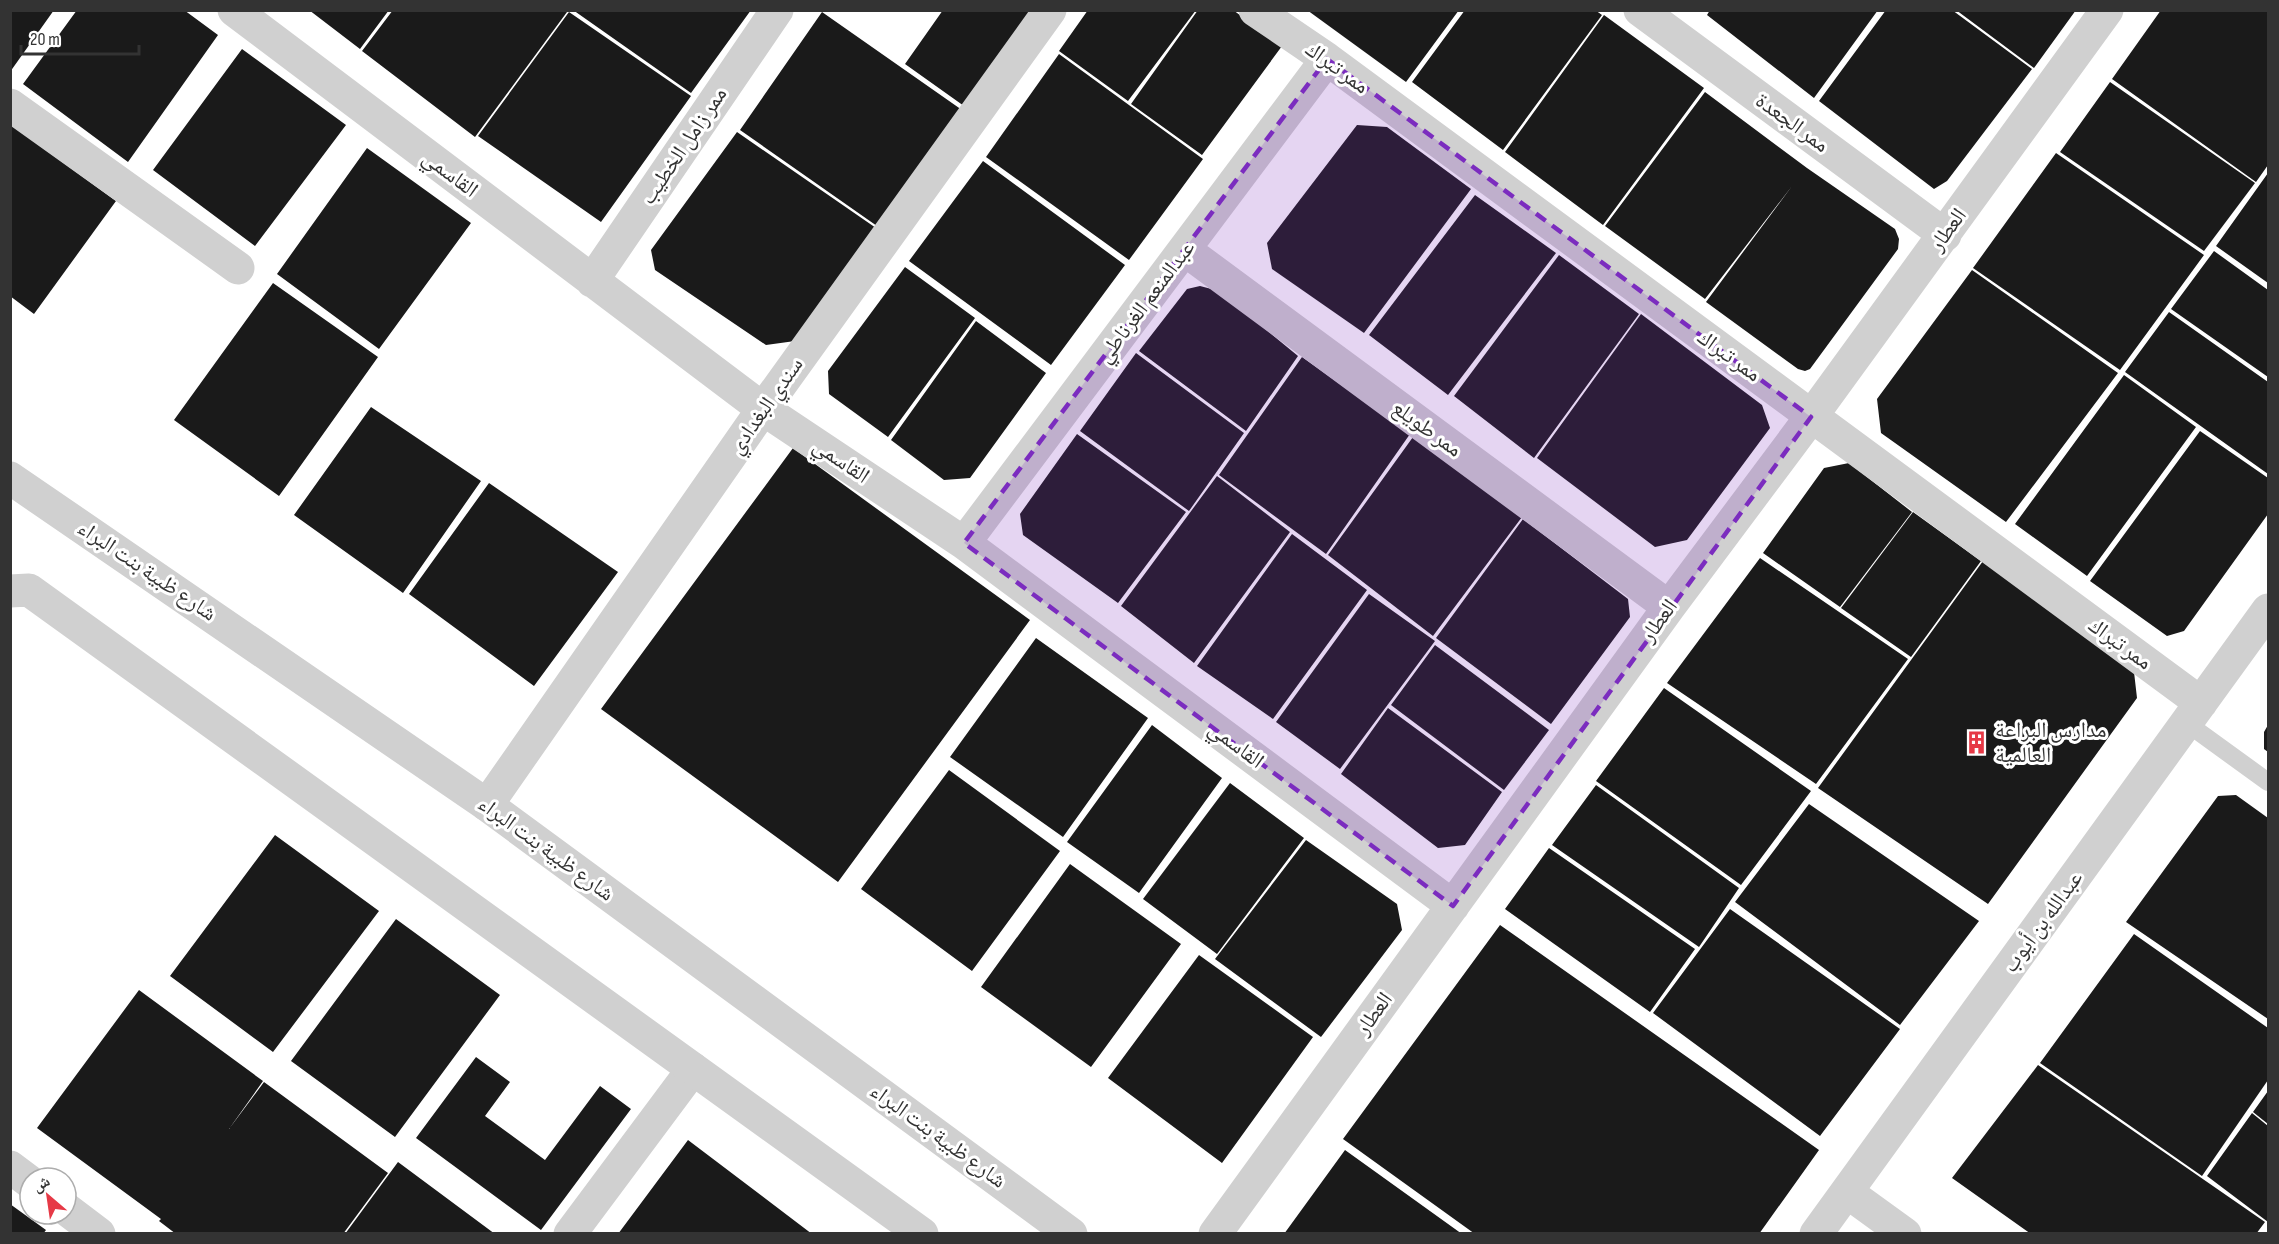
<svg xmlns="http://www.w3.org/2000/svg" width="2279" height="1244" viewBox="0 0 2279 1244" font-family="'Sofia Sans Condensed','Noto Naskh Arabic',sans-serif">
<rect width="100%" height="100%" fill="#fff"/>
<path fill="#1a1a1a" d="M 10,10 L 54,10 L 10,72 Z
M 77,10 L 184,10 L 218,35 L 128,162 L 23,84 Z
M 309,10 L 389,10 L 360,49 Z
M 393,10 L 566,10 L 567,12 L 475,137 L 362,51 Z
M 573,10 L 751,10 L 691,93 Z
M 943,10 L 1032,10 L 964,106 L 905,64 Z
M 1088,10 L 1196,10 L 1128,101 L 1059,51 Z
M 1198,10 L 1233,10 L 1282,46 L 1202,155 L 1131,104 Z
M 1307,10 L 1459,10 L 1406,82 Z
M 1465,10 L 1595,10 L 1602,15 L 1503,150 L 1412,82 Z
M 1710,10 L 1878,10 L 1814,98 L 1707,15 Z
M 1886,10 L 1952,10 L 2032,69 L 1947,181 L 1934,189 L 1819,101 Z
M 1956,10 L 2076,10 L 2034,68 Z
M 2161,10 L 2268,10 L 2268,165 L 2256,182 L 2112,79 Z
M 569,12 L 691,96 L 601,222 L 478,136 Z
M 822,12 L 962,110 L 877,226 L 740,130 Z
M 1604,15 L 1704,88 L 1603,225 L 1505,152 Z
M 242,49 L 346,125 L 255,246 L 153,170 Z
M 1059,54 L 1203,159 L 1129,260 L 986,157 Z
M 2110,82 L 2255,183 L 2204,251 L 2060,152 Z
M 1705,92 L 1807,168 L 1895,229 L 1899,239 L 1898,249 L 1810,369 L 1805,371 L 1798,369 L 1706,302 L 1792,186 L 1705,299 L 1605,226 Z
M 10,124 L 116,201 L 34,314 L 10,296 Z
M 1357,125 L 1387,127 L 1471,189 L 1364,333 L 1272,269 L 1267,243 Z
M 737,132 L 876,228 L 795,341 L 766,345 L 655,270 L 651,250 Z
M 367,148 L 471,223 L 379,349 L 277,274 Z
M 2056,153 L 2204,255 L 2120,370 L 1973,268 Z
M 983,161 L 1125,265 L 1051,365 L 909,261 Z
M 2268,173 L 2268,283 L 2216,246 Z
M 1475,195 L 1556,253 L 1448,395 L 1369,335 Z
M 2214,251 L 2268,290 L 2268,377 L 2171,309 Z
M 1559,255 L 1639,314 L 1534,458 L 1454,396 Z
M 905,267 L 975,318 L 888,437 L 829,394 L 828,371 Z
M 1972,270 L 2118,373 L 2006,522 L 1881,433 L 1877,399 Z
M 273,283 L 378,357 L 279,496 L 174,420 Z
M 1200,286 L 1219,291 L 1298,356 L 1246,431 L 1139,351 L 1187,289 Z
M 2169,312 L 2268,382 L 2268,474 L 2125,372 Z
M 1641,314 L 1762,405 L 1770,428 L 1687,540 L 1655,547 L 1537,458 Z
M 976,321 L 1046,373 L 970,478 L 944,480 L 891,440 Z
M 1136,353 L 1244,433 L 1189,511 L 1080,431 Z
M 1302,357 L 1410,434 L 1326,554 L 1219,475 Z
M 2124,375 L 2196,427 L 2087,576 L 2015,524 Z
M 371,407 L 481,481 L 403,593 L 294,515 Z
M 2200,431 L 2268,478 L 2268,514 L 2184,631 L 2167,636 L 2090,581 Z
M 1077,434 L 1186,512 L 1118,603 L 1023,535 L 1020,514 Z
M 1413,437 L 1522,517 L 1433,636 L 1328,555 Z
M 793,448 L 1030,620 L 838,882 L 601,709 Z
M 1849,463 L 1912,512 L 1840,607 L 1763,553 L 1824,468 Z
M 1217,476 L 1290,532 L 1194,663 L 1121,606 Z
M 489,483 L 618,572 L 534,686 L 409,594 Z
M 1913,512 L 1981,561 L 1911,657 L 1841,608 Z
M 1523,519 L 1628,599 L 1630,617 L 1551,724 L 1436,638 Z
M 1292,534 L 1367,590 L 1273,719 L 1197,666 Z
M 1760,558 L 1908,659 L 1816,784 L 1667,683 Z
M 1983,561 L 2134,672 L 2137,698 L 1988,904 L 1818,788 Z
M 1369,594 L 1435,641 L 1340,769 L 1276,722 Z
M 1036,638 L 1148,718 L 1063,837 L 950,757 Z
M 1435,645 L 1549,730 L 1504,790 L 1391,705 Z
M 1664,688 L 1811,791 L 1741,885 L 1596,781 Z
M 1388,708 L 1502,792 L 1465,845 L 1438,848 L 1341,774 Z
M 1152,725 L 1222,778 L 1139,893 L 1067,842 Z
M 2268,725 L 2268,752 L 2264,749 L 2264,732 Z
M 949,770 L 1060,851 L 972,971 L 861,889 Z
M 1230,783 L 1304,838 L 1217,954 L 1143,899 Z
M 1596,785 L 1739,888 L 1699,947 L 1552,845 Z
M 2236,795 L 2268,818 L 2268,1019 L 2126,922 L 2218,796 Z
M 1809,804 L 1979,921 L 1900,1025 L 1735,902 Z
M 275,835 L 379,911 L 273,1052 L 170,976 Z
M 1306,840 L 1397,904 L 1402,930 L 1321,1037 L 1215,959 Z
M 1549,848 L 1695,949 L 1650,1012 L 1505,909 Z
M 1070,864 L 1181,944 L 1091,1067 L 981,987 Z
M 1730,909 L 1900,1029 L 1820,1136 L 1653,1013 Z
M 396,919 L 500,995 L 395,1137 L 291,1061 Z
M 1500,925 L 1819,1150 L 1759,1234 L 1475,1234 L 1343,1139 Z
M 2134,934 L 2268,1028 L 2268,1080 L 2202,1176 L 2040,1063 Z
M 1199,955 L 1313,1037 L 1222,1163 L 1108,1078 Z
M 139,990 L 263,1081 L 229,1129 L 264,1082 L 388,1173 L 343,1234 L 176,1234 L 159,1221 L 161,1219 L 37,1128 Z
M 476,1057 L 510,1082 L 485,1116 L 545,1160 L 600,1086 L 631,1109 L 541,1230 L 416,1138 Z
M 2038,1065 L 2265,1222 L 2256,1234 L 2031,1234 L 1952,1178 Z
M 2268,1091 L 2268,1124 L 2253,1112 Z
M 2252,1113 L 2268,1126 L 2268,1222 L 2207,1176 Z
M 688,1140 L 812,1234 L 618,1234 Z
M 1345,1150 L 1462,1234 L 1284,1234 Z
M 398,1162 L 495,1234 L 345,1234 Z
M 10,1204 L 46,1230 L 43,1234 L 10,1234 Z"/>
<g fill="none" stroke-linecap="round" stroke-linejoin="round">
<path stroke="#d0d0d0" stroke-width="18" d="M 2188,724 L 2268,782"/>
<path stroke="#d0d0d0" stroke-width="33" d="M 234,10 L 763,409 L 964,543 L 1453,906
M 1255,10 L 1327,59 L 2201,703
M 1640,10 L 1945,235
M 10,105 L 238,268
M 1185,250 L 1669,607
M 592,281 L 777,10
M 964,543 L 1327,59
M 487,805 L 763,409 L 1050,10
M 10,1167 L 30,1182
M 1847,1192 L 1905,1234
M 66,1209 L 99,1234
M 570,1234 L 693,1069
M 1215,1234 L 1669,607 L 1811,417 L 2107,10
M 1816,1234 L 2268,610"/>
<path stroke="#d0d0d0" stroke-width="33" d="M 10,478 L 487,805 L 1071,1234
M 10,591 L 29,590 L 922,1234"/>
</g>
<path fill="#7b2cbf" fill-opacity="0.2" stroke="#7b2cbf" stroke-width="4.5" stroke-dasharray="12 8" stroke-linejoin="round" d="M 1327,59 L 1811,417 L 1453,906 L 964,543 Z"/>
<defs>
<symbol id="building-bare" viewBox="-9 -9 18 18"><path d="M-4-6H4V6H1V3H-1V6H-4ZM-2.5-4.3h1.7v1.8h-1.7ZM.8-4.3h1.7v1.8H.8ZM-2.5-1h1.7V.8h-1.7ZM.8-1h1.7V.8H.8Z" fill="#e63946" stroke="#fff" stroke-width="2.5" paint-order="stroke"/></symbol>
</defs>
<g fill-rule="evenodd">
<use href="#building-bare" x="1960" y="726" width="33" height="33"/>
</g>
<g text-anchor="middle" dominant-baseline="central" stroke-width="6" stroke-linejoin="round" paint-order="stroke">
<g font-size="22" fill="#333" stroke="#fff">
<text transform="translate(1337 68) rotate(36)">ممر تبراك</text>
<text transform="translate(1792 123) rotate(36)">ممر الجعدة</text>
<text transform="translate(684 146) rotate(-56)">ممر زامل الخطيب</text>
<text transform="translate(450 174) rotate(37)">القاسمي</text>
<text transform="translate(1948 230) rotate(-54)">العطار</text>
<text transform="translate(1146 302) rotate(-53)">عبدالمنعم الغرناطي</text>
<text transform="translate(1729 356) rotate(36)">ممر تبراك</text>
<text transform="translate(766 406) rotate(-55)">سندي البغدادي</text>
<text transform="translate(1427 429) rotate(36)">ممر طويلع</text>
<text transform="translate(841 461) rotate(34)">القاسمي</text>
<text transform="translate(147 571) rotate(34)">شارع ظبية بنت البراء</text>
<text transform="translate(1659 621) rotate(-54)">العطار</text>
<text transform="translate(2120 644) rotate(36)">ممر تبراك</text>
<text transform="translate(1236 745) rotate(37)">القاسمي</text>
<text transform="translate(546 849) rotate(36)">شارع ظبية بنت البراء</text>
<text transform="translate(2043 922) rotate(-54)">عبدالله بن أيوب</text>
<text transform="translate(1374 1014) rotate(-54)">العطار</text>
<text transform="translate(938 1136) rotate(36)">شارع ظبية بنت البراء</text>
</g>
<g font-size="22" fill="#333" stroke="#fff" text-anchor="start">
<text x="1995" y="730">مدارس البراعة<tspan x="1995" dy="25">العالمية</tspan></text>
</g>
</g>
<rect width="2279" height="1244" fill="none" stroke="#333333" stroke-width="24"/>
<g transform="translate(48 1196) rotate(331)"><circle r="28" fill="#ffffff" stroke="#adadad" stroke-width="1.5"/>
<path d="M0-4.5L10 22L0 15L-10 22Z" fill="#e63946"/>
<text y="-9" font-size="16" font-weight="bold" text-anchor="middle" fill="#333333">ش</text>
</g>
<path d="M21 45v9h118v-9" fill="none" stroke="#333333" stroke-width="3"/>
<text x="30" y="45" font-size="18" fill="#333333" stroke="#ffffff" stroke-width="4.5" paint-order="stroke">20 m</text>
</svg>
